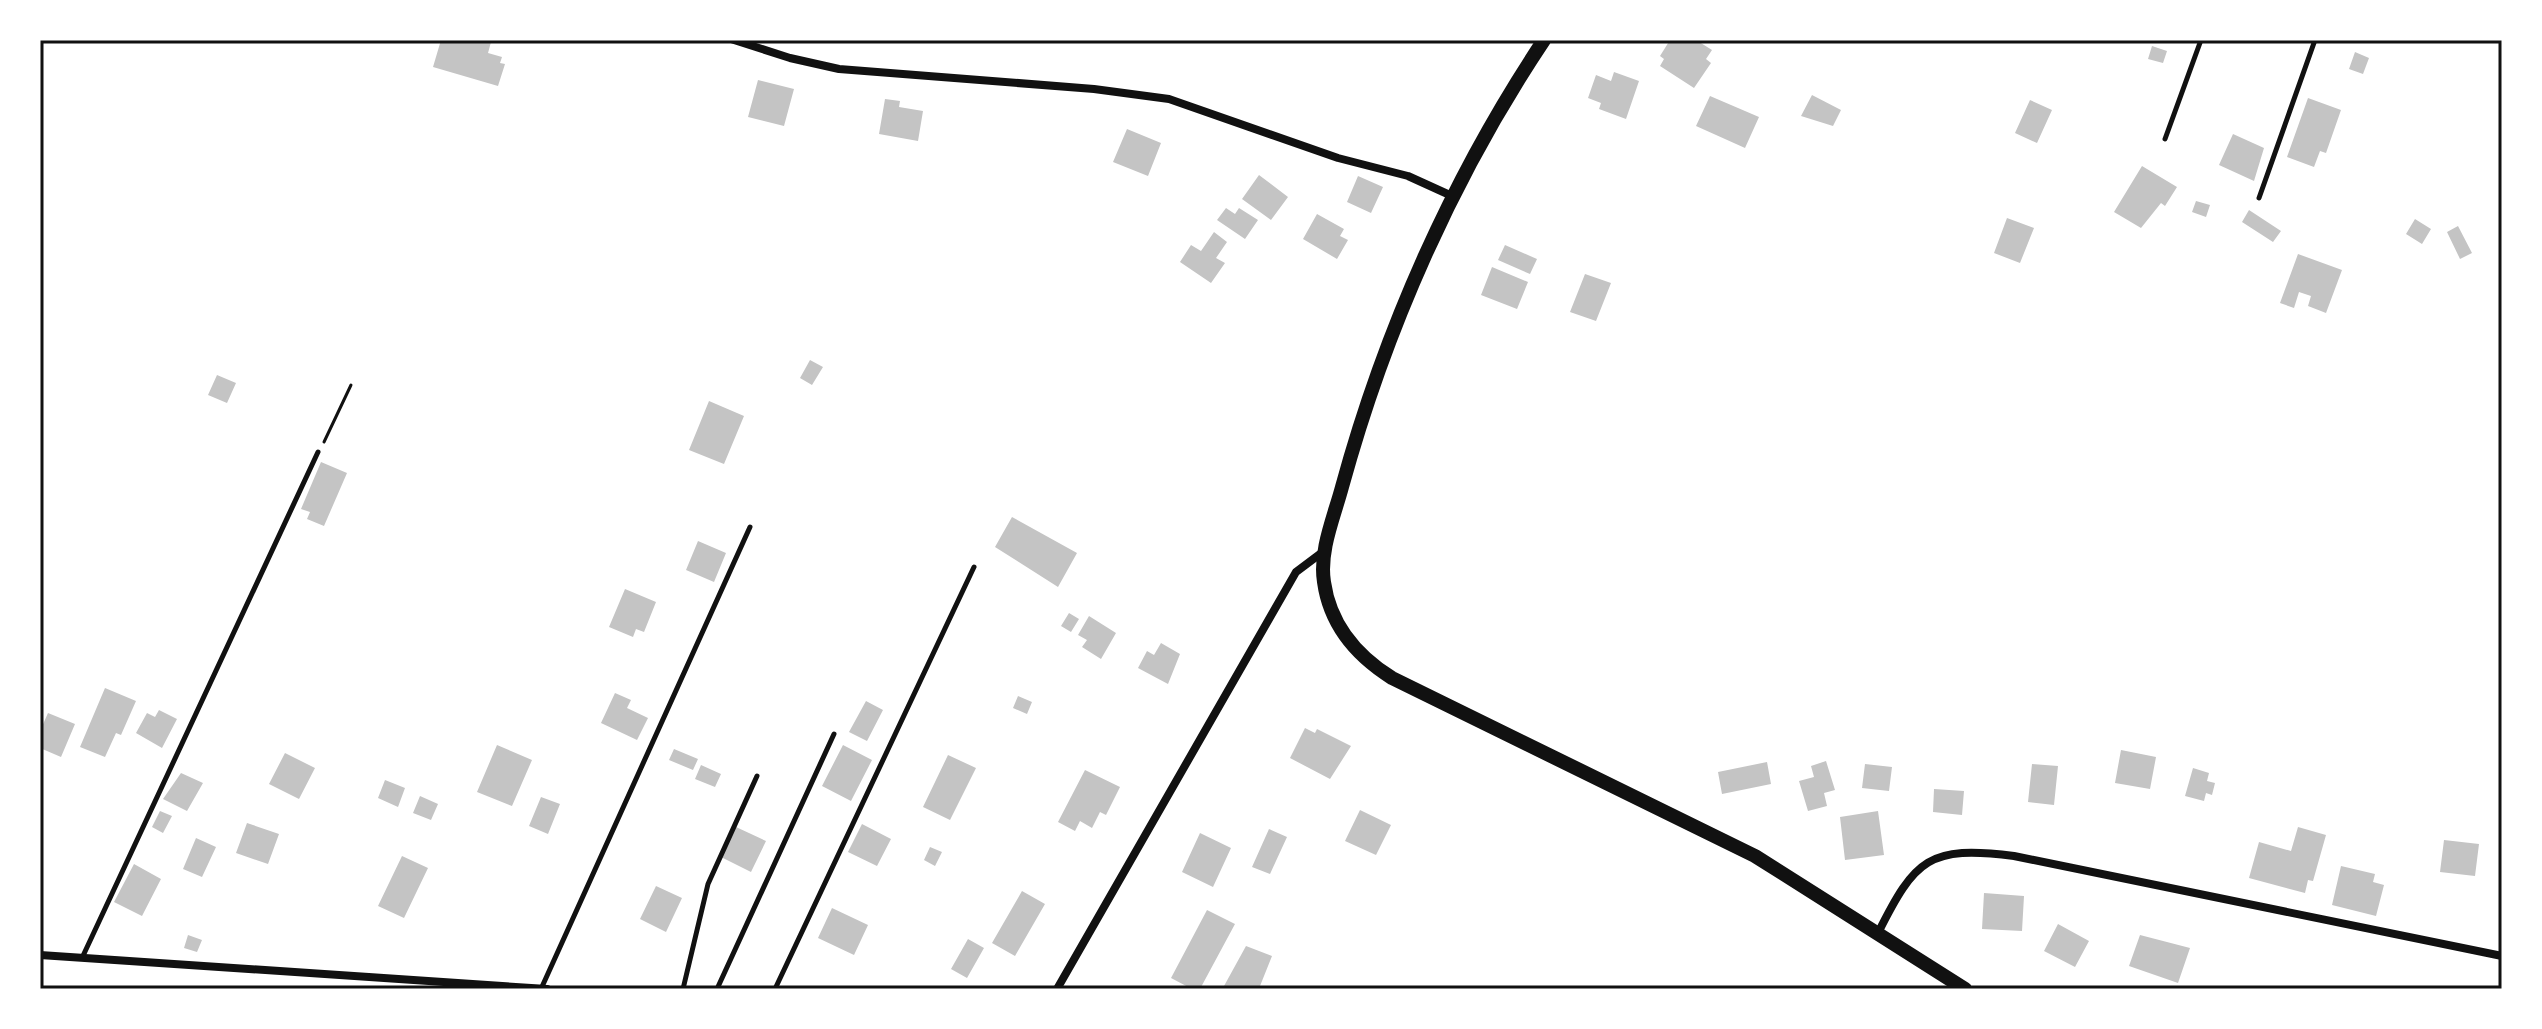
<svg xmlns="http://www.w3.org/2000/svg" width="2542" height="1029" viewBox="0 0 2542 1029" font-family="'Fira Sans',sans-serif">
<rect width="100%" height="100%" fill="#fff"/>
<path fill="#c4c4c4" d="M 441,40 L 491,42 L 488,53 L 502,57 L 500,63 L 505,64 L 498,86 L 433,67 Z
M 1670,40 L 1696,40 L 1712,50 L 1706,59 L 1711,63 L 1694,88 L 1660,66 L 1664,59 L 1660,56 Z
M 2152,46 L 2167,51 L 2163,63 L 2148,59 Z
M 2355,52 L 2369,58 L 2363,74 L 2349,69 Z
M 1614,72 L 1639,81 L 1626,119 L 1599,109 L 1601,103 L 1588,98 L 1596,75 L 1611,81 Z
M 758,80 L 794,89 L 784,126 L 748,117 Z
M 1812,95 L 1841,110 L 1833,126 L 1801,116 Z
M 1710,96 L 1759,117 L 1745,148 L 1696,126 Z
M 2308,98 L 2341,110 L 2326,153 L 2320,151 L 2314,167 L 2287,157 Z
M 885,99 L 900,101 L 899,107 L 923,111 L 918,141 L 879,134 Z
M 2030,100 L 2052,110 L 2037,143 L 2015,133 Z
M 1127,129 L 1161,143 L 1148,176 L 1113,162 Z
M 2233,134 L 2264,148 L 2254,181 L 2219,165 Z
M 2142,166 L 2177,187 L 2165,206 L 2161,203 L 2141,228 L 2114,212 Z
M 1259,175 L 1288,197 L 1271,220 L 1242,199 Z
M 1358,176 L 1383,187 L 1371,213 L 1347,202 Z
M 2196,201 L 2210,205 L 2206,217 L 2192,212 Z
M 1226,208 L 1235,214 L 1239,208 L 1258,220 L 1245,239 L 1217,220 Z
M 2249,210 L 2281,231 L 2273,242 L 2242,222 Z
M 1317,214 L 1344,229 L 1340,236 L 1348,240 L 1337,259 L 1303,239 Z
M 2007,218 L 2034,228 L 2020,263 L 1994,253 Z
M 2415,219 L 2431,229 L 2422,244 L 2406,234 Z
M 2458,226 L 2472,253 L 2460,259 L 2447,232 Z
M 1214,232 L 1227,242 L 1216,258 L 1225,263 L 1211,283 L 1180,262 L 1191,245 L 1201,251 Z
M 1505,245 L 1537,259 L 1530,274 L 1498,260 Z
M 2298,254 L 2342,270 L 2326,313 L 2308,306 L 2311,296 L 2299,292 L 2294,308 L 2280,303 Z
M 1492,267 L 1528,282 L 1517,309 L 1481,295 Z
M 1585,274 L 1611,283 L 1596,321 L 1570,312 Z
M 810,360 L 823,367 L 812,385 L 800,378 Z
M 217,375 L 236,383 L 227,403 L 208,395 Z
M 709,401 L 744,416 L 724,464 L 689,450 Z
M 321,462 L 347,473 L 324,526 L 307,519 L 310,512 L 301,509 Z
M 1012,517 L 1077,553 L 1058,587 L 995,547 Z
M 698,541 L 726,553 L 714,582 L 686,570 Z
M 625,589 L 656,602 L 644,632 L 636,629 L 633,637 L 609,627 Z
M 1069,613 L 1079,619 L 1071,632 L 1061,626 Z
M 1089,616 L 1116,633 L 1101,659 L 1082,647 L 1087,640 L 1078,635 Z
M 1161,643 L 1180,654 L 1168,684 L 1138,668 L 1147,651 L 1154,655 Z
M 105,688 L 136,701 L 121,735 L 116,733 L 105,757 L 80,747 Z
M 615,693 L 631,700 L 627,708 L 648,718 L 637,740 L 601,723 Z
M 1018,696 L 1032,702 L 1027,714 L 1013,708 Z
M 866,701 L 883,710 L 867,741 L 849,732 Z
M 159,710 L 177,719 L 162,748 L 136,733 L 147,713 L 155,717 Z
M 48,713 L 75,724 L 61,757 L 40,748 L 40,731 Z
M 1305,728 L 1315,733 L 1317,729 L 1351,746 L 1330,779 L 1290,758 Z
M 497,745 L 532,760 L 512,806 L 477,792 Z
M 843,745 L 872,760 L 851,801 L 822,786 Z
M 674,749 L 698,759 L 693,770 L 669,760 Z
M 2121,750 L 2156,757 L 2150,789 L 2115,783 Z
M 285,753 L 315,768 L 299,799 L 269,784 Z
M 948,755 L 976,768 L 950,820 L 923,807 Z
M 1826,761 L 1835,790 L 1824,793 L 1827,806 L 1808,811 L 1799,781 L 1814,777 L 1811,766 Z
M 1767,762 L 1771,784 L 1722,794 L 1718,772 Z
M 1865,764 L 1892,767 L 1889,791 L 1862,788 Z
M 2032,764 L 2058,766 L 2054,805 L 2028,802 Z
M 701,765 L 721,774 L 715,787 L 695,779 Z
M 2193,768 L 2209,773 L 2207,781 L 2215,783 L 2212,795 L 2206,793 L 2204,801 L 2185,796 Z
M 1085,770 L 1120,787 L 1106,815 L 1100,812 L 1092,828 L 1080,821 L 1075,831 L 1058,822 Z
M 181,773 L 203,783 L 187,811 L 163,799 Z
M 385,780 L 405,788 L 398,807 L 378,798 Z
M 1934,789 L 1964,791 L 1962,815 L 1933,812 Z
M 420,796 L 438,804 L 431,820 L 413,813 Z
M 541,797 L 560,804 L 548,834 L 529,826 Z
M 1360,810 L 1391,825 L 1376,855 L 1345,841 Z
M 160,811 L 172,816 L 163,833 L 152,827 Z
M 1878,811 L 1884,855 L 1845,860 L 1840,817 Z
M 247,823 L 279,834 L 268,864 L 236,853 Z
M 862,824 L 891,839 L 877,866 L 848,852 Z
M 736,827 L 766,841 L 751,872 L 721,857 Z
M 2298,827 L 2326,835 L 2313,881 L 2308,880 L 2305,893 L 2249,878 L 2259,842 L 2291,851 Z
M 1269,829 L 1287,837 L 1270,874 L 1252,867 Z
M 1200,833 L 1231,848 L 1213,887 L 1182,872 Z
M 196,838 L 216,847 L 202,877 L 183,869 Z
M 2444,840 L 2479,844 L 2475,876 L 2440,872 Z
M 930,847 L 942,852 L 935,866 L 924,860 Z
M 402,856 L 428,868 L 404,918 L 378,906 Z
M 134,864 L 161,879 L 142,916 L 114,902 Z
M 2341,866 L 2375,874 L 2373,882 L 2384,885 L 2376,916 L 2332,905 Z
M 656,886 L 682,898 L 666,932 L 640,919 Z
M 1022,891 L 1045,904 L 1015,956 L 992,943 Z
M 1984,893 L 2024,896 L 2022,931 L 1982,929 Z
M 832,908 L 868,925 L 854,955 L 818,938 Z
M 1207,910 L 1235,924 L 1200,989 L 1192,989 L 1171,978 Z
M 2058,924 L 2089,941 L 2075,967 L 2044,951 Z
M 188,935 L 202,940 L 197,952 L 184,948 Z
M 2140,935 L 2190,948 L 2178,983 L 2129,966 Z
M 968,939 L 984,948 L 967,978 L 951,969 Z
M 1246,946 L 1272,956 L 1260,986 L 1232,989 L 1224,986 Z"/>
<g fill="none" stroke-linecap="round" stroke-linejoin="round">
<path stroke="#111" stroke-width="3" d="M 324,442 L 351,385"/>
<path stroke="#111" stroke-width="5" d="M 2165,139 L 2201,40
M 2259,198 L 2315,40
M 82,958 L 318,452
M 541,989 L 750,527
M 683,989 L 708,884 L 757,776
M 717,989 L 834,734
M 775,989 L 974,567"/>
<path stroke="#111" stroke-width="8" d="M 734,40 L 790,58 L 839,69 L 1094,89 L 1169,99 L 1338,158 L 1408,176 L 1452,196
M 1878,933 C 1915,859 1929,845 2014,856 L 2502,956
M 40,955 L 547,989
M 1057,989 L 1296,572 L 1324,551"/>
<path stroke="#111" stroke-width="14" d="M 1544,40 C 1453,176 1385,330 1342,487 C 1334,517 1319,551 1324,582 C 1330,625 1357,656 1392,678 L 1755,856 L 1965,989"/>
</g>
<rect width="2542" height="1029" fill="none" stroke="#ffffff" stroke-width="84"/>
<rect x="42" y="42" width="2458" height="945" fill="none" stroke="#111" stroke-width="3"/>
</svg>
